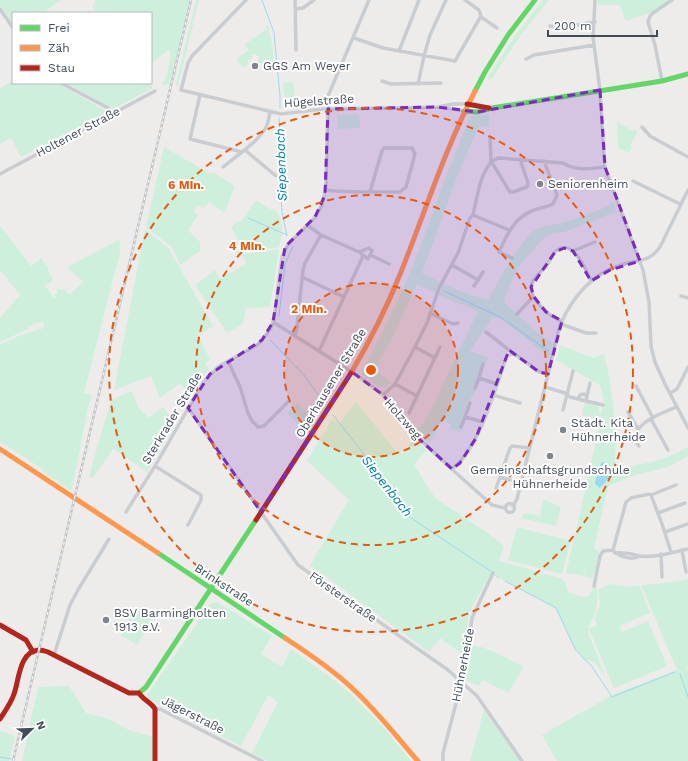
<svg xmlns="http://www.w3.org/2000/svg" width="688" height="761" viewBox="0 0 688 761" font-family="'Work Sans',sans-serif">
<rect width="100%" height="100%" fill="#edeceb"/>
<path fill="#cdefdc" d="M 0,0 L 61,0 L 43,13 L 13,13 L 13,24 L 0,5 Z
M 95,0 L 190,0 L 170,84 L 161,85 C 169,75 170,62 170,49 L 151,63 L 151,13 L 97,13 L 92,7 L 95,4 Z
M 196,0 L 199,0 L 178,86 L 176,85 Z
M 543,0 L 549,0 L 520,36 L 492,79 L 489,80 L 488,77 L 517,33 Z
M 598,0 L 670,0 L 652,12 L 626,21 L 620,5 L 598,5 Z
M 268,25 L 273,50 L 273,70 L 261,67 L 261,63 L 258,63 L 259,56 L 253,54 L 251,60 L 248,59 L 247,66 L 242,67 L 236,59 L 249,50 L 245,44 L 267,29 L 265,26 Z
M 13,81 L 13,83 L 57,83 L 106,111 L 105,113 L 21,157 L 11,138 L 0,144 L 0,88 Z
M 293,82 L 295,101 L 285,101 L 283,83 Z
M 66,83 L 149,83 L 153,88 L 113,109 Z
M 359,114 L 360,128 L 338,129 L 337,115 Z
M 489,115 L 489,126 L 478,127 L 457,177 L 422,273 L 440,282 L 435,293 L 417,284 L 394,334 L 375,370 L 391,382 L 386,387 L 379,387 L 361,374 C 383,333 404,290 420,247 C 437,203 451,159 471,116 Z
M 617,122 L 633,131 L 634,129 L 638,131 L 630,146 L 632,147 L 629,153 L 618,148 Z
M 164,147 L 209,173 L 214,173 L 235,186 L 224,213 L 209,202 L 203,208 L 200,206 L 197,206 L 194,210 L 195,213 L 198,215 L 188,230 L 200,242 L 200,248 L 201,250 L 180,265 L 172,247 L 146,227 Z
M 256,200 L 272,210 L 274,209 C 285,221 283,233 279,247 L 236,253 L 234,248 L 242,246 L 231,227 L 237,221 L 241,222 Z
M 613,202 L 617,213 L 611,214 L 564,232 L 551,234 L 543,239 L 519,266 L 512,280 L 504,302 L 539,334 L 553,343 L 549,358 C 539,350 504,317 493,317 L 470,351 L 488,357 L 485,364 L 483,363 L 474,389 L 476,390 L 473,396 L 472,396 L 460,427 L 462,428 L 460,432 L 450,429 L 451,424 L 442,420 L 430,443 L 418,430 L 428,416 L 478,311 L 438,295 L 443,284 L 468,294 L 488,300 C 498,282 519,241 535,230 C 543,225 552,226 561,223 C 577,219 593,212 608,206 Z
M 0,226 L 31,266 L 41,258 L 49,269 L 48,271 L 53,280 L 45,286 L 54,298 L 56,297 L 54,295 L 58,292 L 56,290 L 59,288 L 61,290 L 63,288 L 69,295 L 83,282 L 67,267 L 119,240 L 121,248 L 84,393 L 92,395 L 86,414 L 87,414 L 72,489 L 70,490 L 42,471 L 41,468 L 0,442 L 0,345 L 21,335 L 44,328 L 43,322 L 39,322 L 28,327 L 28,329 L 0,342 L 0,318 L 20,295 L 0,270 Z
M 145,229 L 169,249 L 213,326 L 198,336 L 210,359 L 205,363 L 209,369 L 189,398 L 181,383 L 160,398 L 151,376 L 114,390 Z
M 279,249 L 270,307 L 246,308 L 243,324 L 227,333 L 195,285 L 215,270 L 220,279 L 246,264 L 242,254 Z
M 560,345 L 593,358 L 604,354 C 614,392 616,429 615,468 C 644,465 662,461 688,447 L 688,456 L 668,467 L 636,475 L 608,486 L 594,548 L 599,551 L 595,572 L 594,572 L 593,578 L 585,577 L 586,570 L 585,569 L 584,576 L 566,573 L 575,535 L 601,419 L 582,415 L 585,402 L 599,406 L 599,413 L 601,414 L 604,402 L 600,385 L 556,360 Z
M 132,391 L 138,407 L 149,418 L 163,407 L 175,424 L 147,472 L 113,449 L 93,478 L 89,476 L 111,400 Z
M 356,402 L 395,450 L 403,454 L 414,437 L 426,450 L 414,465 L 435,498 L 485,531 L 504,546 L 498,563 L 500,561 L 562,579 L 566,584 L 568,592 C 575,595 581,598 589,596 L 594,586 L 597,586 C 597,595 598,604 595,612 C 593,619 588,625 588,633 L 605,676 L 594,662 L 584,659 L 575,649 L 556,608 L 505,581 L 492,572 L 469,612 L 465,656 L 440,638 L 429,652 L 310,565 L 349,500 L 307,461 L 332,419 L 340,423 Z
M 297,403 L 312,417 L 301,427 L 287,413 Z
M 543,500 C 549,500 555,506 561,507 L 556,526 L 521,518 L 525,513 L 540,516 Z
M 517,527 L 571,541 L 562,574 L 508,560 Z
M 688,579 L 688,666 L 686,666 L 688,670 L 688,761 L 557,761 L 542,735 L 612,695 L 677,670 L 641,585 L 666,583 Z
M 610,584 L 629,587 L 639,585 L 650,613 L 619,626 L 622,632 L 648,621 L 667,666 L 614,688 L 589,629 L 597,625 L 595,619 L 600,604 L 598,590 Z
M 217,602 L 272,636 L 261,654 L 282,667 L 291,649 L 334,680 L 353,696 L 384,728 L 411,761 L 268,761 L 252,753 L 278,702 L 268,695 L 241,746 L 150,700 L 147,695 L 210,605 L 213,603 Z
M 136,609 L 153,619 L 137,645 L 121,635 Z
M 473,645 C 491,649 507,658 524,667 L 508,693 L 483,680 L 478,686 L 464,680 Z
M 69,686 L 86,713 L 106,718 L 129,730 L 153,737 L 153,761 L 22,761 L 38,687 Z
M 484,710 L 520,761 L 470,761 Z
M 0,731 L 15,736 L 9,761 L 0,761 Z"/>
<path fill="#9dd9f1" d="M 602,462 L 606,463 L 608,466 L 609,478 L 600,488 L 595,484 C 595,479 596,478 598,475 C 600,470 599,466 602,462 Z"/>
<g fill="none" stroke-linecap="round" stroke-linejoin="round">
<path stroke="#9dd9f1" stroke-width="1" d="M 262,0 L 274,33 L 280,96 L 280,108
M 279,118 L 280,133 L 283,154 L 280,185 L 282,212 L 287,236
M 248,218 L 287,235
M 444,291 L 502,318 L 548,351
M 279,316 L 285,264 L 293,246
M 270,340 L 304,375 L 324,403
M 333,415 L 360,449 L 380,478 L 408,516 L 492,572
M 495,575 L 499,578
M 505,581 L 556,608 L 575,649 L 584,659 L 591,665 L 612,697 L 675,672
M 680,674 L 688,697
M 0,757 L 11,759"/>
<path stroke="#c9cdd1" stroke-width="3.5" d="M 246,0 L 192,56 L 188,63 L 181,90 L 281,114 L 323,109 L 438,107 L 453,104 L 467,104
M 295,0 L 296,50
M 595,0 L 593,37 L 600,90 L 605,167 L 643,270 L 649,302 L 651,346 L 655,362 L 665,384 L 688,428
M 0,9 L 13,28
M 296,9 L 303,8 L 314,0
M 481,17 L 497,28
M 550,26 L 560,28 L 595,22
M 354,38 L 383,48 L 455,61 L 481,16 L 479,10 L 465,0
M 399,51 L 419,0
M 526,59 L 534,55 L 594,45
M 382,81 L 391,84 L 441,83
M 662,81 L 655,45 L 648,22 L 650,16 L 653,13 L 672,0
M 61,83 L 108,108 L 112,114
M 418,84 L 424,56 L 430,35 L 446,0
M 200,95 L 190,139 L 242,152
M 441,107 L 464,111
M 642,127 L 650,136 L 688,157
M 490,137 L 491,161 L 510,192 L 513,192 L 527,187 L 528,183 L 520,159
M 245,150 L 276,176
M 223,167 C 235,157 262,139 267,125 C 269,121 269,116 270,112
M 0,174 L 155,91
M 633,181 L 680,204
M 325,190 C 350,193 375,192 400,192 L 406,187 L 415,154 L 412,148 L 384,148 L 382,151 L 370,192
M 473,215 L 509,230
M 307,225 L 321,235 L 359,252 L 368,259 L 370,255 L 389,264
M 573,251 L 595,242
M 359,252 L 369,248 L 372,251 L 370,255
M 512,258 L 499,252 C 507,235 514,218 532,211 C 539,208 547,207 553,204 L 557,195 L 544,161
M 452,265 L 478,280 L 483,272
M 302,277 L 344,297
M 474,286 L 478,280
M 681,296 L 688,298
M 430,313 L 453,324 L 458,323
M 517,314 L 531,299 L 534,297
M 562,321 C 550,317 527,297 532,283 C 534,277 543,271 547,265 C 551,261 552,255 555,252 C 572,236 586,270 591,281
M 273,322 L 352,372 L 383,395 L 417,437 L 446,464 L 492,505 L 505,508
M 561,324 L 586,333 L 596,333
M 486,332 L 513,353
M 295,336 L 297,327 L 303,270 L 305,263 L 321,235
M 415,347 L 435,358
M 319,351 L 363,256
M 228,361 L 240,387 L 248,413 L 252,421 L 258,427 L 264,426 L 289,401
M 483,364 L 479,378 L 497,384
M 395,384 L 417,396
M 636,386 L 653,418
M 545,387 L 565,393 L 570,397 L 603,405
M 475,388 L 479,378
M 670,393 L 677,389 L 688,367
M 383,395 L 395,384 L 415,347 L 427,323 L 439,288 L 458,253 L 470,218 L 473,215 C 477,199 481,162 499,158 L 563,163 C 576,171 590,169 605,167
M 493,395 L 520,403
M 587,396 L 590,383
M 578,399 L 580,395 L 584,394 L 587,396 L 586,401
M 470,403 L 465,417 L 483,422
M 188,408 L 298,565 L 448,670 L 477,696 L 522,761
M 563,410 L 573,371
M 628,412 L 638,429
M 409,413 L 440,347
M 651,419 L 668,450
M 461,427 L 465,417
M 639,446 L 634,439 C 638,420 661,414 676,407
M 155,466 L 201,495 L 201,500 L 188,525
M 452,469 C 480,448 495,389 507,356 L 513,353 L 539,372 L 548,374
M 521,483 L 500,477 L 510,448 L 512,446 L 530,448
M 496,488 L 500,477
M 651,495 L 676,485
M505.5 508a4.5 4.5 0 1 1 9 0a4.5 4.5 0 1 1-9 0Z
M 513,506 L 517,499 L 560,326 C 572,296 595,270 628,263 C 642,260 651,260 660,247 L 688,190
M 126,512 L 155,466 L 204,381 L 219,366 L 257,345 L 262,340 L 271,328 L 274,318 L 282,257 L 288,244 L 315,217 L 322,205 L 326,185 L 328,96 L 369,0
M 658,513 L 685,503
M 665,532 L 688,524
M 613,550 L 626,502 L 631,498 L 649,494 L 651,495 L 662,524 L 671,552
M 682,550 L 686,572
M 616,553 C 623,558 633,560 640,556
M 661,554 L 662,577
M 594,586 L 600,556 L 603,551 L 613,550 L 615,553 C 625,552 632,554 640,556 C 656,558 673,552 688,549
M 54,655 L 70,605 L 78,590 L 109,539
M 155,709 L 160,709 L 262,761
M 443,761 L 443,753 L 465,669 L 469,643 L 472,618 L 493,573"/>
<path stroke="#63d668" stroke-width="5" d="M 475,91 L 485,72 L 508,35 L 535,0
M 464,111 L 477,112 L 492,108 L 662,81 L 688,74
M 158,553 L 285,638
M 139,693 L 146,687 L 256,520"/>
<path stroke="#ff974d" stroke-width="5" d="M 351,373 C 370,341 387,307 401,272 C 425,212 445,149 475,91
M 0,449 L 158,553
M 285,638 C 308,653 332,669 352,688 C 376,710 396,736 418,761"/>
<path stroke="#b3261e" stroke-width="5" d="M 467,104 L 489,108
M 256,520 L 351,373
M 0,625 L 26,640 L 33,652
M 139,693 C 143,700 151,702 155,709 L 155,761
M 0,719 C 5,711 11,703 14,694 C 19,681 19,651 39,650 C 42,650 45,651 48,652 L 129,693 L 139,693"/>
<defs>
<path id="rail" d="M 13,761 L 191,0"/>
</defs>
<use href="#rail" stroke="#c3c5c7" stroke-width="2.5"/>
<use href="#rail" stroke="#fff" stroke-width="1" stroke-dasharray="3" stroke-linecap="butt"/>
</g>
<path fill="#7b2cbf" fill-opacity="0.2" stroke="#7b2cbf" stroke-width="3" stroke-dasharray="8 5" stroke-linejoin="round" d="M 600,90 L 605,167 L 640,261 L 610,270 L 591,281 L 573,251 L 564,248 L 555,252 L 531,287 L 534,297 L 546,312 L 562,321 L 548,374 L 539,372 L 509,350 L 476,438 L 460,463 L 452,469 L 417,437 L 383,395 L 352,372 L 261,512 L 188,408 L 210,374 L 262,340 L 273,322 L 285,247 L 315,217 L 325,195 L 328,109 L 438,107 L 477,112 Z"/>
<circle cx="371" cy="370" r="87" fill="#e8590c" fill-opacity=".12"/>
<g fill="none" stroke="#e8590c" stroke-width="2" stroke-dasharray="7 5">
<circle cx="371" cy="370" r="87"/>
<circle cx="371" cy="370" r="175"/>
<circle cx="371" cy="370" r="262"/>
</g>
<g fill="#7e858d" stroke="#fff" stroke-width="1.5">
<circle cx="255" cy="66" r="4"/>
<circle cx="540" cy="184" r="4"/>
<circle cx="563" cy="430" r="4"/>
<circle cx="550" cy="456" r="4"/>
<circle cx="106" cy="620" r="4"/>
</g>
<g text-anchor="middle" dominant-baseline="central" stroke-width="4" stroke-linejoin="round" paint-order="stroke">
<g font-size="12" fill="#424d5a" stroke="#fff" text-anchor="start">
<text x="263" y="66">GGS Am Weyer</text>
<text x="548" y="184">Seniorenheim</text>
<text x="571" y="423">Städt. Kita<tspan x="571" dy="14">Hühnerheide</tspan></text>
<text x="550" y="470" text-anchor="middle">Gemeinschaftsgrundschule<tspan x="550" dy="14">Hühnerheide</tspan></text>
<text x="114" y="613">BSV Barmingholten<tspan x="114" dy="14">1913 e.V.</tspan></text>
</g>
<g font-size="12" fill="#424d5a" stroke="#fff">
<text transform="translate(319 101) rotate(-4)">Hügelstraße</text>
<text transform="translate(78 132) rotate(-28)">Holtener Straße</text>
<text transform="translate(331 383) rotate(-59)">Oberhausener Straße</text>
<text transform="translate(172 418) rotate(-59)">Sterkrader Straße</text>
<text transform="translate(403 419) rotate(49)">Holzweg</text>
<text transform="translate(224 585) rotate(33)">Brinkstraße</text>
<text transform="translate(343 597) rotate(35)">Försterstraße</text>
<text transform="translate(463 665) rotate(-79)">Hühnerheide</text>
<text transform="translate(193 715) rotate(27)">Jägerstraße</text>
</g>
<g font-size="13" font-style="italic" fill="#007caf" stroke="#fff">
<text transform="translate(281 165) rotate(-92)">Siepenbach</text>
<text transform="translate(387 486) rotate(52)">Siepenbach</text>
</g>
</g>
<circle cx="371" cy="370" r="6" fill="#e8590c" stroke="#fff" stroke-width="2"/>
<g font-size="12" text-anchor="middle" font-weight="bold" fill="#e8590c" stroke="#fff" stroke-width="4" stroke-linejoin="round" paint-order="stroke">
<text x="186" y="189">6 Min.</text>
<text x="247" y="250">4 Min.</text>
<text x="309" y="313">2 Min.</text>
</g>
<rect x="12" y="12" width="140" height="72" fill="#ffffff" stroke="#b3b8bd"/>
<rect x="20" y="25" width="20" height="6" fill="#63d668" stroke="#b3b8bd"/>
<text x="48" y="32" font-size="12" fill="#424d5a">Frei</text>
<rect x="20" y="45" width="20" height="6" fill="#ff974d" stroke="#b3b8bd"/>
<text x="48" y="52" font-size="12" fill="#424d5a">Zäh</text>
<rect x="20" y="65" width="20" height="6" fill="#b3261e" stroke="#b3b8bd"/>
<text x="48" y="72" font-size="12" fill="#424d5a">Stau</text>
<g transform="translate(32 729) rotate(67)" stroke="#ffffff" stroke-width="3" paint-order="stroke">
<path d="M0-3L7 15L0 10L-7 15Z" fill="#424d5a"/>
<text y="-6" font-size="11" font-weight="bold" text-anchor="middle" fill="#424d5a">N</text>
</g>
<path d="M548 30v6h109v-6" fill="none" stroke="#424d5a" stroke-width="2"/>
<text x="554" y="30" font-size="12" fill="#424d5a" stroke="#ffffff" stroke-width="3" paint-order="stroke">200 m</text>
</svg>
